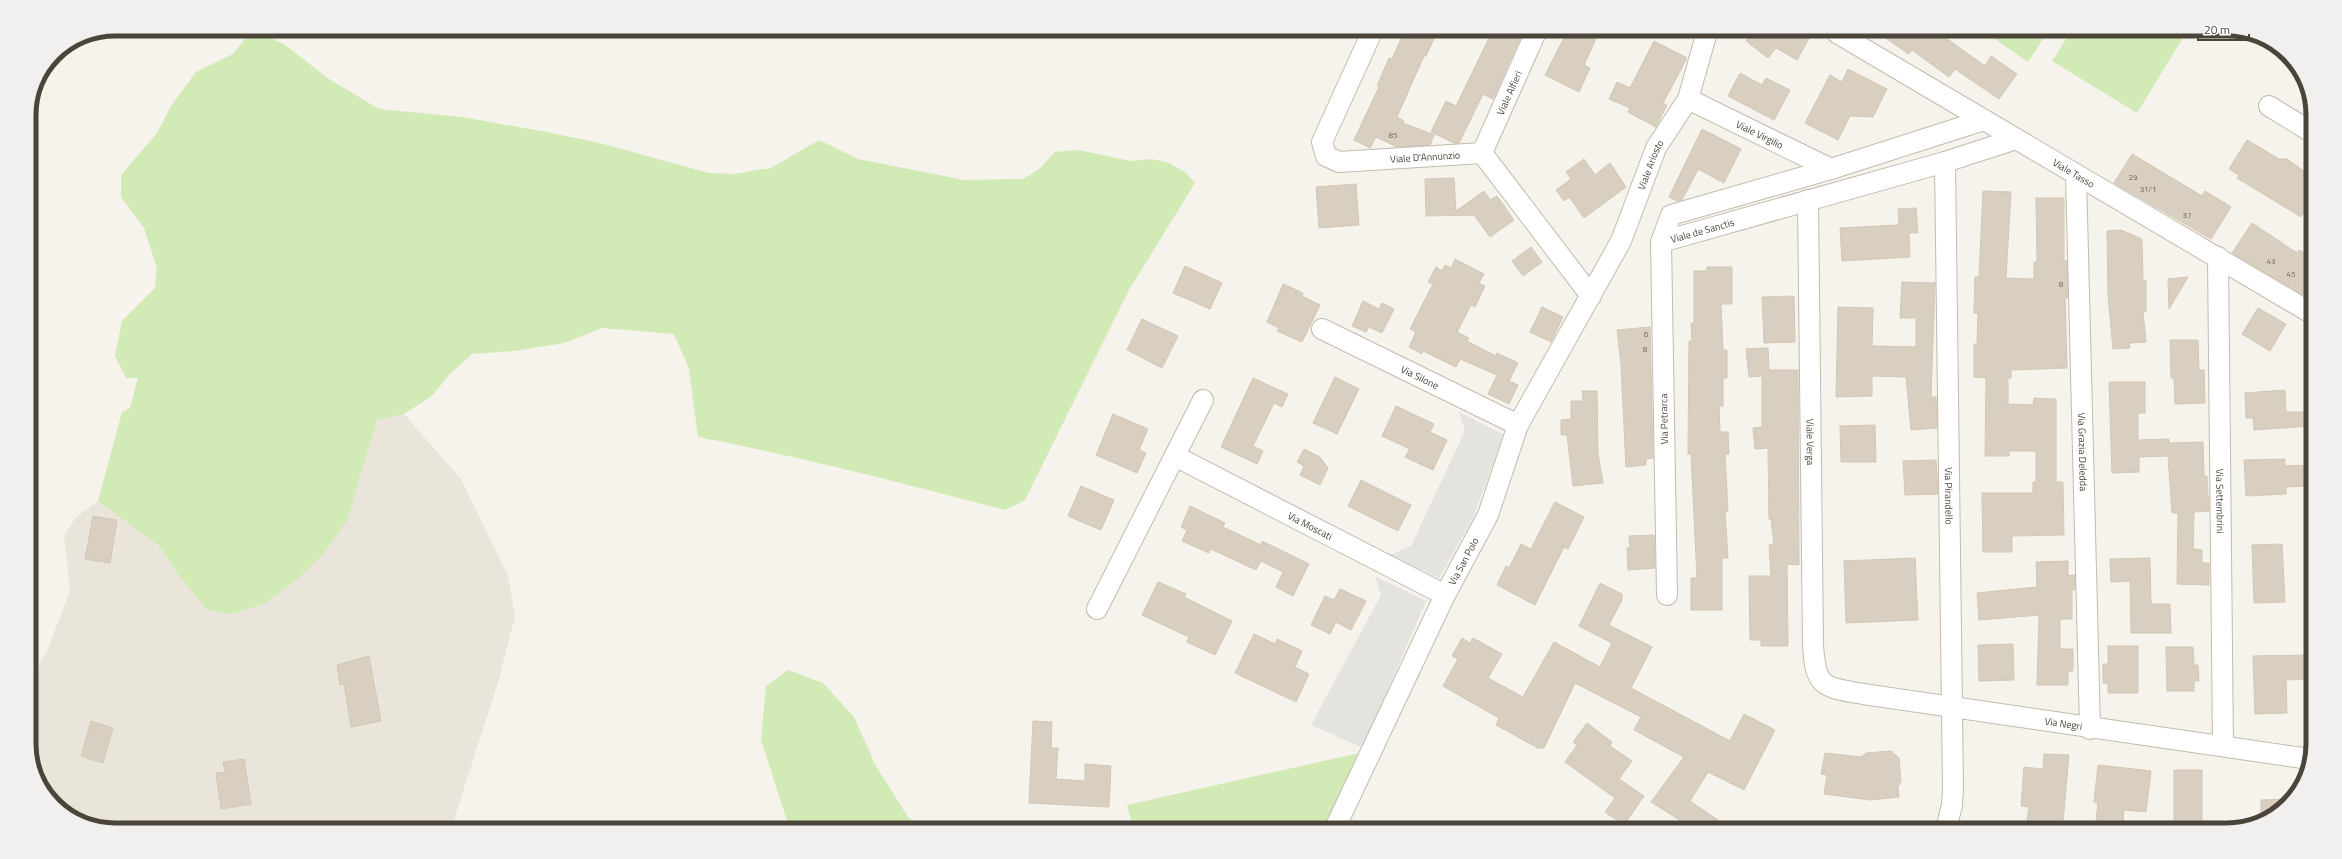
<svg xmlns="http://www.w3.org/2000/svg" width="2342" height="859" viewBox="0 0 2342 859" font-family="'Titillium Web',sans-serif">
<rect width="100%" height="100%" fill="#f6f3ec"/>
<path fill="#eae5da" d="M 404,414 L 461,479 L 508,576 L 515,616 L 498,682 L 452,826 L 87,826 L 47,797 L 29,750 L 29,683 L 47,651 L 70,591 L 64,536 L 76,517 L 98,501 L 160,547 L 176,572 L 207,610 L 231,614 L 264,604 L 292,584 L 347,521 L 377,420 Z"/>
<path fill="#d2eab5" d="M 253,29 L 285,45 L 329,79 L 379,109 L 462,117 L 542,131 L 600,143 L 709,173 L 733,174 L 771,168 L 819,140 L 858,159 L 964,180 L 1023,179 L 1038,170 L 1055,152 L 1078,150 L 1131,161 L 1152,159 L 1169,163 L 1185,172 L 1195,183 L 1129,290 L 1025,500 L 1005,510 C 903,483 801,457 698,437 L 689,369 L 674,334 L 602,328 L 564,343 L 515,351 L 472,354 L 450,374 L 432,396 L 404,414 L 377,420 L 347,521 L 323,554 L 292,584 L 264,604 L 231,614 L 207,610 L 176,572 L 160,547 L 98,501 L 122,412 L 130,408 L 138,378 L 126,378 L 115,356 L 122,321 L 155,288 L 157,268 L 144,228 L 121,197 L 121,175 L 157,133 L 171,106 L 196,72 L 233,54 Z
M 1986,33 L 2047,33 L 2028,62 Z
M 2070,33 L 2186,33 L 2137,113 L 2052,61 Z
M 788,670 L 823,683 L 854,717 L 876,766 L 908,817 L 920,827 L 789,827 L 761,740 L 766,686 Z
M 1373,750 L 1340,828 L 1133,828 L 1127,805 Z"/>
<path fill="#e5e3e0" d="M 1459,412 L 1504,435 L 1472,520 L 1439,578 L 1389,555 L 1411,546 L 1465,431 Z
M 1375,576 L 1426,601 L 1363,748 L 1311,725 L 1381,595 Z"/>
<path fill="#d8cfc1" stroke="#d3c7b4" d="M 1404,32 L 1437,32 L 1426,56 L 1424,56 L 1397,117 L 1404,121 L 1403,123 L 1434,135 L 1430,145 L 1397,147 L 1376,137 L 1370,148 L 1354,140 L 1379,87 L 1377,86 L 1389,58 L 1392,59 Z
M 1492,32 L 1523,32 L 1493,99 L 1483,94 L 1459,143 L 1454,143 L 1431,132 L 1446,101 L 1456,106 Z
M 1567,32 L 1599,32 L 1584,65 L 1590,68 L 1579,92 L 1545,75 Z
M 1751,32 L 1788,32 L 1812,33 L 1797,60 L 1776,48 L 1768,58 L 1746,41 Z
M 1878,33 L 1939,33 L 1985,66 L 1991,56 L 2017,74 L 1999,99 L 1955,69 L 1949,77 L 1912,50 L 1909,54 Z
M 1654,41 L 1687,58 L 1663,103 L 1667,105 L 1656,127 L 1628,112 L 1630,108 L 1609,99 L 1617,82 L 1630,88 Z
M 1848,69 L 1887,89 L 1873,117 L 1850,116 L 1838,140 L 1805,123 L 1830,75 L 1842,82 Z
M 1740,73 L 1762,85 L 1766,78 L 1790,90 L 1774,120 L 1728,96 Z
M 1702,129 L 1741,149 L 1724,183 L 1698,169 L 1682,200 L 1677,201 L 1669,197 Z
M 2247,140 L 2279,159 L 2287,159 L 2312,177 L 2312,199 L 2301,217 L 2237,178 L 2239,175 L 2229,169 Z
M 2132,154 L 2202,196 L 2205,191 L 2231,207 L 2211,239 L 2114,183 Z
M 1584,159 L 1595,175 L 1610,163 L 1626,187 L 1584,218 L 1569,197 L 1564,201 L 1556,190 L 1571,179 L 1566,172 Z
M 1454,178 L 1456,211 L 1484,191 L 1490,200 L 1497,196 L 1514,220 L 1490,237 L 1474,215 L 1426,216 L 1425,179 Z
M 1356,184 L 1359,225 L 1319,228 L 1316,187 Z
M 1983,191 L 2011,192 L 2006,278 L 2034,279 L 2034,262 L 2037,262 L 2036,198 L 2064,198 L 2064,261 L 2067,261 L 2068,298 L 2065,298 L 2067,368 L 2011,370 L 2011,378 L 2008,378 L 2008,404 L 2033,405 L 2034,398 L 2056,399 L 2056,482 L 2063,482 L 2064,535 L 2012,536 L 2012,552 L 1983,552 L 1982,493 L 2033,493 L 2033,482 L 2036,482 L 2036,451 L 2009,451 L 2009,456 L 1985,456 L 1986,378 L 1974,377 L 1974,344 L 1977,344 L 1978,313 L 1974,313 L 1975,277 L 1979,277 Z
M 1916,208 L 1918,233 L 1909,233 L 1910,257 L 1842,261 L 1840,228 L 1899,225 L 1898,209 Z
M 2252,223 L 2297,253 L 2299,250 L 2312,258 L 2312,280 L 2303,295 L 2232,253 Z
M 2121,230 L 2142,239 L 2143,281 L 2146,281 L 2146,311 L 2143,312 L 2146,342 L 2129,343 L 2130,348 L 2113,349 L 2108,295 L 2107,231 Z
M 1531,247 L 1542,262 L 1523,276 L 1512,261 Z
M 1455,259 L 1484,274 L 1479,283 L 1485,286 L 1475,307 L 1471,305 L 1457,332 L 1469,338 L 1467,341 L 1496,356 L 1497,353 L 1518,363 L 1509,381 L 1518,385 L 1509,404 L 1488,394 L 1497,375 L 1460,359 L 1456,367 L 1423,351 L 1422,354 L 1409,347 L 1416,332 L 1410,329 L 1433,284 L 1428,282 L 1436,267 L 1442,271 L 1445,265 L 1451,268 Z
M 1185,266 L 1222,283 L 1210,309 L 1173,293 Z
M 1707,267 L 1732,267 L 1732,304 L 1721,304 L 1723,350 L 1727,350 L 1727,378 L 1723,378 L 1723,406 L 1719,406 L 1720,432 L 1728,432 L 1729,454 L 1725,454 L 1728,511 L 1725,511 L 1728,558 L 1722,558 L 1722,610 L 1691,610 L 1691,578 L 1697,578 L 1691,454 L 1688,454 L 1689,341 L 1692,341 L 1691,323 L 1694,323 L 1694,271 L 1707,271 Z
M 2188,277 L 2169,309 L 2168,279 Z
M 1902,282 L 1935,283 L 1931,397 L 1936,397 L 1937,428 L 1911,430 L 1906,377 L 1872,376 L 1872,396 L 1836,397 L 1838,307 L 1873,308 L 1872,346 L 1916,347 L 1916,318 L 1900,318 Z
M 1283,284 L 1303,293 L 1302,296 L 1320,305 L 1302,342 L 1277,331 L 1279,328 L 1267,322 Z
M 1794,296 L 1795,342 L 1764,343 L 1762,297 Z
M 1363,301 L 1379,309 L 1382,303 L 1394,309 L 1382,333 L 1369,327 L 1366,332 L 1352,326 Z
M 1542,307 L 1563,317 L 1551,342 L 1530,332 Z
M 2258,308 L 2286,324 L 2270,351 L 2242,334 Z
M 1142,319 L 1178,336 L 1162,368 L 1127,350 Z
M 1650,327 L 1653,458 L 1646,459 L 1646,465 L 1626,467 L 1621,364 L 1617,330 Z
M 2170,340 L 2198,340 L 2199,370 L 2204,370 L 2205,403 L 2175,404 L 2174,378 L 2171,378 Z
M 1768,348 L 1769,370 L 1798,370 L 1799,565 L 1787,564 L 1788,646 L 1761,646 L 1761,640 L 1750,640 L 1749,576 L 1771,576 L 1769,545 L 1774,544 L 1771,519 L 1769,519 L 1768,448 L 1755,449 L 1753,428 L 1762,427 L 1762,376 L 1749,377 L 1746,349 Z
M 1335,377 L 1359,389 L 1337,434 L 1313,423 Z
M 1253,378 L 1288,394 L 1282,407 L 1274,403 L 1253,446 L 1263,451 L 1257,464 L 1221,447 Z
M 2109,382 L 2145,382 L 2145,413 L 2138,413 L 2138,440 L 2169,439 L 2169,443 L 2203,442 L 2204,476 L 2207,476 L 2209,511 L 2194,512 L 2193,549 L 2202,550 L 2202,563 L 2209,563 L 2209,585 L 2177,584 L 2178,513 L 2172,513 L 2168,456 L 2139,457 L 2139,472 L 2112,473 Z
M 2285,390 L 2286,412 L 2311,412 L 2311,426 L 2254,430 L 2253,418 L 2246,418 L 2245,393 Z
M 1582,391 L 1597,391 L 1598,454 L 1603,483 L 1573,486 L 1567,435 L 1561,435 L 1561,420 L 1571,419 L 1571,401 L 1583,401 Z
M 1396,406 L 1434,424 L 1430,432 L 1447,440 L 1433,470 L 1405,457 L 1410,449 L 1382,436 Z
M 1113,414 L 1148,429 L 1139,450 L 1146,453 L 1137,473 L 1096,455 Z
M 1875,425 L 1876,462 L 1841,462 L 1840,426 Z
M 1304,449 L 1320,457 L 1328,468 L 1320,485 L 1300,475 L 1304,466 L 1297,462 Z
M 2285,459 L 2285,466 L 2310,465 L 2310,486 L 2286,487 L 2286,494 L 2246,496 L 2244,460 Z
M 1936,460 L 1938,494 L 1905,495 L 1903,461 Z
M 1361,480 L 1411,505 L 1398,531 L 1348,506 Z
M 1081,486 L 1114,500 L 1101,530 L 1068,516 Z
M 1555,502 L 1584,517 L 1568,549 L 1564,547 L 1535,605 L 1497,585 L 1506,566 L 1509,568 L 1521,544 L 1531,549 Z
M 1190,506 L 1225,523 L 1223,527 L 1261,545 L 1262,541 L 1309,564 L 1293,596 L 1276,587 L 1283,572 L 1261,561 L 1256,570 L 1211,549 L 1209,553 L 1182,541 L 1187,530 L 1181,527 Z
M 93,516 L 117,520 L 110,563 L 85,559 Z
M 1654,535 L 1655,568 L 1628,570 L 1627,548 L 1630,548 L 1629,536 Z
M 2282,544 L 2285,602 L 2254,603 L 2252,545 Z
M 1915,558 L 1918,620 L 1846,623 L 1844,561 Z
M 2150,558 L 2151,604 L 2170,604 L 2171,633 L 2131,633 L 2130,581 L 2111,582 L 2110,559 Z
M 2068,561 L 2068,576 L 2075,575 L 2075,590 L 2072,590 L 2072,619 L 2060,619 L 2060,649 L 2073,649 L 2073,671 L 2068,671 L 2068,685 L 2037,685 L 2039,615 L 1979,620 L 1977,593 L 2037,587 L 2036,562 Z
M 1158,582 L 1186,594 L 1184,597 L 1232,621 L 1215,655 L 1187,642 L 1189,637 L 1142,615 Z
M 1600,583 L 1622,594 L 1622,600 L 1609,625 L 1652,647 L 1631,688 L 1730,741 L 1744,714 L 1775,730 L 1744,790 L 1708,772 L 1690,801 L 1731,829 L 1694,829 L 1651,802 L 1684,757 L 1634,730 L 1641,717 L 1575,683 L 1544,748 L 1538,748 L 1496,725 L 1499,718 L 1443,686 L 1458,659 L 1452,656 L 1462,638 L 1470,643 L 1473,638 L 1502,654 L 1488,678 L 1523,697 L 1554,642 L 1600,667 L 1612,643 L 1579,626 Z
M 1340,589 L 1366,601 L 1351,630 L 1336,622 L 1330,634 L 1311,625 L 1325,596 L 1334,600 Z
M 1254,634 L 1275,644 L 1277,639 L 1302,651 L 1295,667 L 1309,674 L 1296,702 L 1235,673 Z
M 2013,644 L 2014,680 L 1979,681 L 1978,645 Z
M 2108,646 L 2138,646 L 2138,693 L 2108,693 L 2108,683 L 2103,683 L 2103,664 L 2108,664 Z
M 2166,647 L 2193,647 L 2194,665 L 2198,665 L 2199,681 L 2194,681 L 2194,691 L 2167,691 Z
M 2309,655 L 2309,679 L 2286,680 L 2287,713 L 2255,714 L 2253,656 Z
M 369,656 L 381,721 L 351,727 L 344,684 L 340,685 L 337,665 Z
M 91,721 L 113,728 L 103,763 L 81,756 Z
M 1033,721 L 1052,722 L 1051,748 L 1058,748 L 1056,779 L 1085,781 L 1085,764 L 1111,766 L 1109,807 L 1029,803 Z
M 1587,723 L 1612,742 L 1610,746 L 1632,761 L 1619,779 L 1644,796 L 1624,825 L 1605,812 L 1615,798 L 1565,762 L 1577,745 L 1573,742 Z
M 1891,751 L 1899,758 L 1901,781 L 1898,787 L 1899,797 L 1870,800 L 1824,794 L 1827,775 L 1821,774 L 1825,753 L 1861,757 L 1866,753 Z
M 2044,754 L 2069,755 L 2063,822 L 2027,821 L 2029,807 L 2021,806 L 2024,767 L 2043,769 Z
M 244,759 L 251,804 L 221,809 L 216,773 L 225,772 L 223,762 Z
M 2098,765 L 2151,771 L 2146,812 L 2124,810 L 2123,823 L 2096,821 L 2098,803 L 2094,802 Z
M 2174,770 L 2202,770 L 2202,830 L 2174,830 Z
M 2289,799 L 2279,812 L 2261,819 L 2261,800 Z"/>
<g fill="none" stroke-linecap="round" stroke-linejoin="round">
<defs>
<g id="street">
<path id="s1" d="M 1372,32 L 1322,142 L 1326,156 L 1339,162 L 1482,153 L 1591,296"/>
<path id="s2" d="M 1837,33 L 2311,313"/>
<path id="s3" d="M 1688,99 L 1831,169"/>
<path d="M 2269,106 L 2313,133"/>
<path id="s4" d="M 1482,153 L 1536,32"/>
<path id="s5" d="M 1945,162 L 1953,789 L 1952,805 L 1946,829"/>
<path id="s6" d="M 2076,175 L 2090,729"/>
<path id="s7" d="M 1808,200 L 1813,643 C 1815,687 1822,687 1863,694 L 2309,759"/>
<path id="s8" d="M 1661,242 L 1945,162 L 2016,139"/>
<path id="s9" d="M 2218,257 L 2223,746"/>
<path id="s10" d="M 1322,329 L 1518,425"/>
<path id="s11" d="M 1175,456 L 1445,595"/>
<path d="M 1667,595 L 1661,242 L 1671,215 L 1831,169 L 1984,120"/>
<path d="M 1097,609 L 1203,400"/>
<path id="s12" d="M 1335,828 L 1445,595 L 1488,515 L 1518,425 L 1621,241 L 1656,148 L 1688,99 L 1707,32"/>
</g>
</defs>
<use href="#street" stroke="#c2bbae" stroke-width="22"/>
<use href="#street" stroke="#fff" stroke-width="20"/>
</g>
<g text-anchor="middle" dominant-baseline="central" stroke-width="3" stroke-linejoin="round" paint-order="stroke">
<g font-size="8" fill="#6e675b">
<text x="1393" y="135">85</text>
<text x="2133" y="177">29</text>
<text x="2148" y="189">31/1</text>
<text x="2187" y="215">37</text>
<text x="2271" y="261">43</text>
<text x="2291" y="274">45</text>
<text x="2061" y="284">8</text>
<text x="1646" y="334">6</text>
<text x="1645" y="349">8</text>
</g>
<g font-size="10" fill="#4b4439" stroke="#fff">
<text stroke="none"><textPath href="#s4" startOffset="66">Viale Alfieri</textPath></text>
<text stroke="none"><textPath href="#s3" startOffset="80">Viale Virgilio</textPath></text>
<text stroke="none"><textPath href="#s1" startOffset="236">Viale D'Annunzio</textPath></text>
<text stroke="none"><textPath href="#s12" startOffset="736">Viale Ariosto</textPath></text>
<text stroke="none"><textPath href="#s2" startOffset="275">Viale Tasso</textPath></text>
<text stroke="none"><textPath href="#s8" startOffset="43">Viale de Sanctis</textPath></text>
<text stroke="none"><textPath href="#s10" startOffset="109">Via Silone</textPath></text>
<text transform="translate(1664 419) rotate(-91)">Via Petrarca</text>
<text stroke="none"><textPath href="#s7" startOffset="242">Viale Verga</textPath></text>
<text stroke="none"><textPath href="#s6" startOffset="277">Via Grazia Deledda</textPath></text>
<text stroke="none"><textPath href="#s5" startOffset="334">Via Pirandello</textPath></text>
<text stroke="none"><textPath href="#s9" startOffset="244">Via Settembrini</textPath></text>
<text stroke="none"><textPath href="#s11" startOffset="152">Via Moscati</textPath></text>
<text stroke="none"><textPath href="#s12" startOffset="296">Via San Polo</textPath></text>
<text stroke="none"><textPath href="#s7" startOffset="729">Via Negri</textPath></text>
</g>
</g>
<path d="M0 0H2342V859H0ZM115 36H2227A79 79 0 0 1 2306 115V744A79 79 0 0 1 2227 823H115A79 79 0 0 1 36 744V115A79 79 0 0 1 115 36Z" fill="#f1f0ef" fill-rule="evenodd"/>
<path fill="none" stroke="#4b4439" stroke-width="5" d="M115 36H2227A79 79 0 0 1 2306 115V744A79 79 0 0 1 2227 823H115A79 79 0 0 1 36 744V115A79 79 0 0 1 115 36Z"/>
<path d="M2198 34v6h51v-6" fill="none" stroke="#4b4439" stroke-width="2"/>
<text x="2204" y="34" font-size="12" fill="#4b4439" stroke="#ffffff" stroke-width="3" paint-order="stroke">20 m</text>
</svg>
